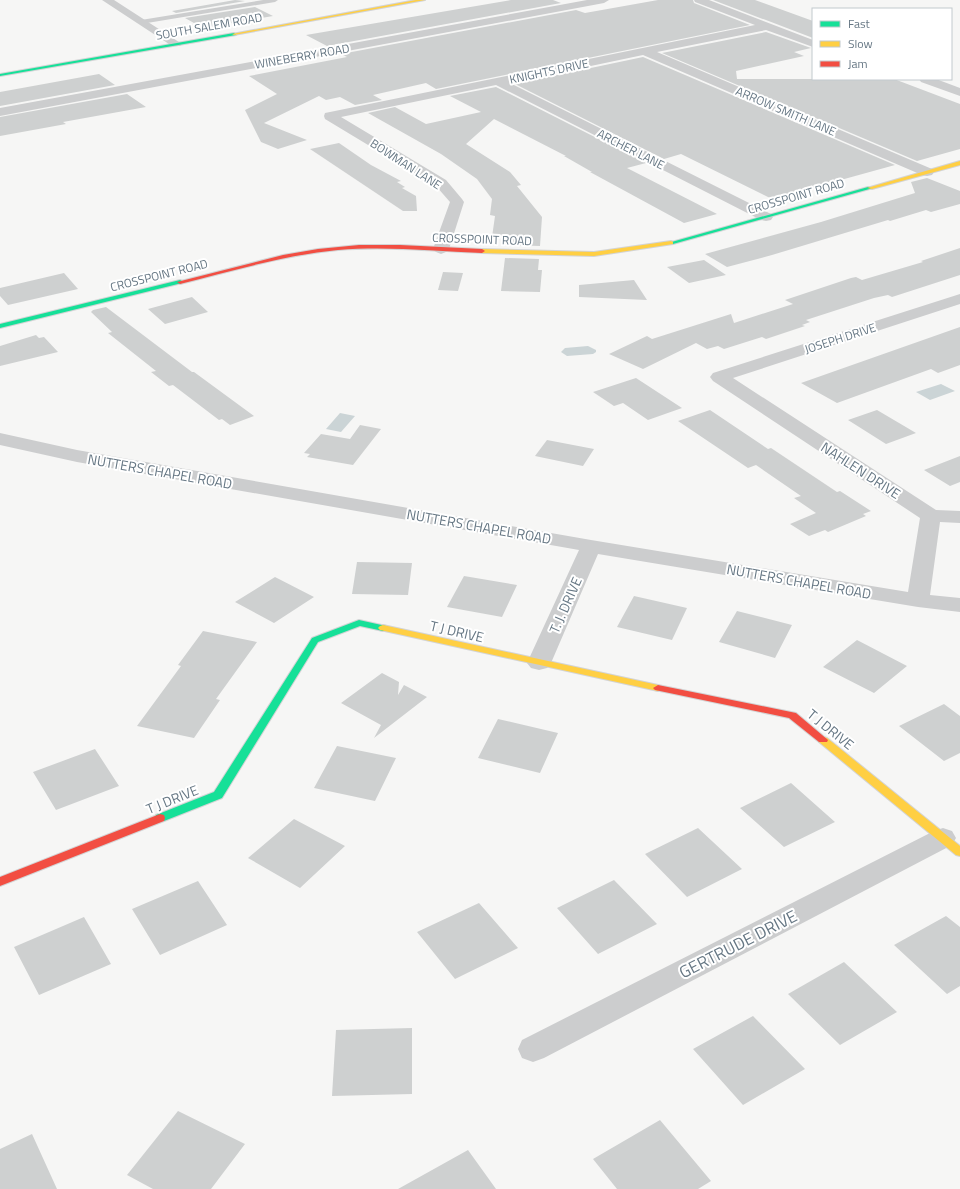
<svg xmlns="http://www.w3.org/2000/svg" width="960" height="1189" viewBox="0 0 960 1189" font-family="'Titillium Web',sans-serif">
<rect width="100%" height="100%" fill="#f6f6f5"/>
<path fill="#cbd4d6" d="M 588,346 L 596,350 L 596,352 L 593,354 L 567,356 L 561,352 L 565,348 Z
M 941,384 L 955,391 L 930,400 L 916,392 Z
M 340,413 L 355,416 L 341,432 L 326,429 Z"/>
<path fill="#ced0d0" d="M 235,0 L 245,1 L 176,13 L 172,11 Z
M 511,0 L 553,0 L 561,3 L 327,46 L 306,35 Z
M 658,0 L 693,0 L 694,3 L 750,25 L 436,89 L 426,83 L 373,95 L 382,100 L 355,105 L 340,97 L 326,100 L 319,96 L 264,123 L 307,140 L 278,149 L 261,142 L 245,110 L 277,94 L 249,76 L 347,57 L 341,54 L 576,10 L 585,13 Z
M 713,0 L 755,0 L 813,21 L 813,38 Z
M 255,7 L 273,16 L 203,28 L 185,18 Z
M 766,32 L 811,48 L 794,52 L 804,56 L 736,71 L 737,79 L 894,79 L 960,104 L 960,149 L 917,161 L 662,53 Z
M 643,57 L 895,165 L 772,199 L 681,154 L 664,159 L 515,84 Z
M 99,74 L 115,85 L 0,106 L 0,92 Z
M 496,87 L 646,163 L 627,168 L 717,214 L 684,223 L 590,172 L 592,172 L 564,156 L 566,156 L 494,119 L 466,144 L 510,172 L 521,185 L 517,186 L 542,217 L 540,246 L 507,245 L 508,237 L 492,237 L 495,216 L 490,215 L 492,199 L 477,179 L 441,154 L 368,113 L 395,107 L 426,124 L 481,112 L 450,96 Z
M 127,94 L 146,107 L 63,122 L 66,124 L 0,136 L 0,117 Z
M 339,143 L 371,165 L 401,181 L 397,182 L 405,187 L 402,188 L 416,196 L 417,211 L 403,211 L 310,149 Z
M 927,178 L 960,191 L 960,204 L 931,212 L 926,210 L 890,221 L 888,220 L 772,255 L 727,267 L 705,254 L 821,222 L 915,193 L 911,182 Z
M 960,248 L 960,275 L 892,297 L 888,295 L 874,298 L 806,320 L 810,322 L 802,325 L 805,326 L 766,339 L 762,337 L 724,349 L 718,346 L 707,349 L 696,343 L 643,369 L 609,354 L 647,336 L 652,339 L 731,314 L 734,323 L 793,304 L 785,300 L 851,278 L 856,277 L 862,280 L 923,262 L 921,261 Z
M 505,258 L 539,259 L 538,270 L 542,270 L 540,292 L 501,291 Z
M 704,260 L 726,275 L 689,283 L 667,267 Z
M 443,272 L 463,273 L 458,291 L 438,290 Z
M 64,273 L 78,289 L 8,305 L 0,296 L 0,288 Z
M 634,280 L 647,300 L 579,297 L 579,285 Z
M 192,297 L 208,312 L 165,324 L 148,309 Z
M 106,307 L 192,372 L 194,372 L 254,416 L 230,425 L 222,419 L 219,420 L 173,385 L 169,386 L 151,372 L 156,371 L 108,333 L 112,332 L 91,312 L 93,310 Z
M 960,327 L 960,365 L 938,373 L 931,369 L 837,403 L 801,383 Z
M 36,335 L 39,338 L 44,337 L 58,352 L 0,366 L 0,346 Z
M 636,378 L 682,408 L 648,420 L 623,403 L 614,406 L 593,392 Z
M 710,410 L 768,449 L 771,448 L 837,492 L 840,491 L 871,511 L 863,514 L 866,516 L 828,532 L 825,530 L 809,536 L 790,524 L 816,513 L 794,498 L 801,496 L 756,465 L 748,468 L 678,421 Z
M 877,410 L 916,433 L 886,444 L 848,420 Z
M 360,425 L 381,429 L 353,465 L 307,457 L 310,454 L 304,453 L 321,434 L 350,439 Z
M 547,440 L 594,449 L 583,466 L 535,456 Z
M 960,456 L 960,482 L 950,486 L 924,470 Z
M 357,562 L 412,563 L 408,595 L 352,594 Z
M 464,576 L 517,585 L 502,617 L 447,607 Z
M 275,577 L 314,597 L 274,623 L 235,602 Z
M 634,596 L 687,608 L 672,640 L 617,627 Z
M 737,611 L 792,625 L 775,658 L 719,642 Z
M 203,631 L 257,642 L 216,699 L 220,700 L 194,738 L 137,726 L 181,666 L 178,665 Z
M 857,640 L 907,666 L 874,693 L 823,667 Z
M 382,673 L 399,682 L 398,695 L 404,685 L 427,697 L 374,738 L 381,725 L 341,703 Z
M 944,704 L 960,716 L 960,753 L 944,761 L 899,726 Z
M 498,719 L 558,733 L 540,773 L 478,758 Z
M 337,746 L 396,758 L 375,801 L 314,788 Z
M 95,749 L 119,786 L 56,810 L 33,772 Z
M 791,783 L 835,822 L 784,847 L 740,808 Z
M 294,819 L 345,846 L 300,888 L 248,858 Z
M 698,828 L 742,869 L 687,897 L 645,854 Z
M 614,880 L 657,924 L 598,954 L 557,908 Z
M 198,881 L 227,925 L 160,955 L 132,909 Z
M 479,903 L 518,948 L 455,979 L 417,932 Z
M 946,916 L 960,927 L 960,986 L 947,994 L 894,945 Z
M 84,917 L 111,964 L 39,995 L 14,947 Z
M 844,962 L 897,1012 L 840,1045 L 788,994 Z
M 753,1016 L 805,1069 L 743,1105 L 693,1049 Z
M 412,1028 L 412,1094 L 332,1096 L 336,1030 Z
M 178,1111 L 245,1144 L 211,1189 L 153,1189 L 127,1175 Z
M 660,1120 L 711,1181 L 698,1189 L 617,1189 L 593,1159 Z
M 32,1134 L 57,1189 L 0,1189 L 0,1149 Z
M 468,1150 L 496,1189 L 398,1189 Z"/>
<g fill="none" stroke-linecap="round" stroke-linejoin="round">
<defs>
<path id="fast" d="M 234,33 L 236,35 L 0,76 L 0,74 Z
M 868,187 L 873,188 L 673,244 L 668,243 Z
M 180,280 L 182,281 L 182,283 L 0,328 L 0,324 Z
M 359,620 L 386,626 L 388,628 L 383,631 L 360,626 L 318,642 L 222,798 L 164,821 L 156,821 L 155,818 L 156,815 L 214,792 L 312,638 Z"/>
<path id="slow" d="M 416,0 L 425,0 L 234,35 L 232,34 Z
M 960,161 L 960,165 L 872,189 L 867,188 Z
M 671,241 L 673,242 L 673,244 L 594,256 L 482,253 L 479,251 L 482,249 L 594,252 Z
M 383,625 L 658,685 L 663,688 L 658,691 L 380,630 L 378,628 L 380,626 Z
M 823,737 L 827,738 L 960,846 L 960,856 L 956,855 L 819,742 L 818,740 L 819,738 Z"/>
<path id="jam" d="M 359,245 L 400,245 L 482,249 L 485,251 L 482,253 C 434,251 386,246 338,250 C 285,255 232,271 180,284 L 177,282 L 283,255 L 318,249 Z
M 658,685 L 796,713 L 828,740 L 827,742 L 819,742 L 789,718 L 655,690 L 653,688 Z
M 160,814 L 164,815 L 165,818 L 164,821 L 0,886 L 0,877 Z"/>
</defs>
<use href="#fast" stroke="#d3d4d5" stroke-width="2"/>
<use href="#slow" stroke="#d3d4d5" stroke-width="2"/>
<use href="#jam" stroke="#d3d4d5" stroke-width="2"/>
<path fill="#cccdce" fill-rule="evenodd" d="M 263,0 L 278,0 L 275,2 L 141,24 L 138,22 L 141,20 Z"/>
<path fill="#cccdce" fill-rule="evenodd" d="M 102,0 L 114,0 L 182,44 L 180,46 L 172,46 Z
M 587,0 L 609,0 L 604,3 L 0,116 L 0,108 Z
M 694,0 L 709,0 L 813,40 L 813,47 L 766,30 L 657,52 L 932,169 L 934,172 L 932,175 L 927,176 L 922,175 L 643,55 L 510,83 L 771,214 L 773,217 L 771,220 L 766,221 L 761,220 L 496,85 L 341,117 L 446,180 L 462,199 L 464,202 L 449,249 L 446,252 L 441,254 L 436,252 L 433,249 L 450,202 L 436,186 L 325,119 L 324,116 L 325,113 L 330,112 L 755,25 L 695,2 Z
M 919,79 L 936,79 L 960,88 L 960,96 L 921,82 Z
M 960,294 L 960,304 L 733,378 L 936,510 L 960,511 L 960,523 L 940,522 L 930,595 L 960,598 L 960,612 L 918,607 L 598,554 L 551,663 L 547,668 L 539,670 L 531,668 L 527,663 L 579,550 L 77,462 L 0,445 L 0,433 L 77,450 L 591,540 L 908,592 L 920,518 L 713,381 L 710,377 L 713,373 Z
M 943,828 L 952,831 L 956,838 L 952,845 L 544,1058 L 533,1062 L 522,1058 L 518,1049 L 522,1040 L 934,831 Z"/>
<use href="#fast" fill="#16e098" fill-rule="evenodd"/>
<use href="#slow" fill="#ffcf43" fill-rule="evenodd"/>
<use href="#jam" fill="#f24e42" fill-rule="evenodd"/>
</g>
<g text-anchor="middle" dominant-baseline="central" stroke-width="4" stroke-linejoin="round" paint-order="stroke">
<g font-size="12" fill="#667784" stroke="#fff">
<text transform="translate(209 26) rotate(-10)">SOUTH SALEM ROAD</text>
<text transform="translate(302 56) rotate(-10)">WINEBERRY ROAD</text>
<text transform="translate(549 71) rotate(-12)">KNIGHTS DRIVE</text>
<text transform="translate(786 111) rotate(23)">ARROW SMITH LANE</text>
<text transform="translate(631 149) rotate(27)">ARCHER LANE</text>
<text transform="translate(406 164) rotate(33)">BOWMAN LANE</text>
<text transform="translate(796 196) rotate(-16)">CROSSPOINT ROAD</text>
<text transform="translate(482 239) rotate(2)">CROSSPOINT ROAD</text>
<text transform="translate(159 275) rotate(-14)">CROSSPOINT ROAD</text>
<text transform="translate(840 338) rotate(-18)">JOSEPH DRIVE</text>
</g>
<g font-size="14" fill="#667784" stroke="#fff">
<text transform="translate(861 470) rotate(33)">NAHLEN DRIVE</text>
<text transform="translate(160 471) rotate(10)">NUTTERS CHAPEL ROAD</text>
<text transform="translate(479 526) rotate(10)">NUTTERS CHAPEL ROAD</text>
<text transform="translate(799 581) rotate(10)">NUTTERS CHAPEL ROAD</text>
<text transform="translate(565 605) rotate(-66)">T. J. DRIVE</text>
<text transform="translate(457 631) rotate(13)">T J DRIVE</text>
<text transform="translate(831 729) rotate(39)">T J DRIVE</text>
<text transform="translate(172 799) rotate(-22)">T J DRIVE</text>
</g>
<g font-size="17" fill="#667784" stroke="#fff">
<text transform="translate(738 944) rotate(-27)">GERTRUDE DRIVE</text>
</g>
</g>
<rect x="812" y="8" width="140" height="72" fill="#ffffff" stroke="#c2c9ce"/>
<rect x="820" y="21" width="20" height="6" fill="#16e098" stroke="#c2c9ce"/>
<text x="848" y="28" font-size="12" fill="#667784">Fast</text>
<rect x="820" y="41" width="20" height="6" fill="#ffcf43" stroke="#c2c9ce"/>
<text x="848" y="48" font-size="12" fill="#667784">Slow</text>
<rect x="820" y="61" width="20" height="6" fill="#f24e42" stroke="#c2c9ce"/>
<text x="848" y="68" font-size="12" fill="#667784">Jam</text>
</svg>
